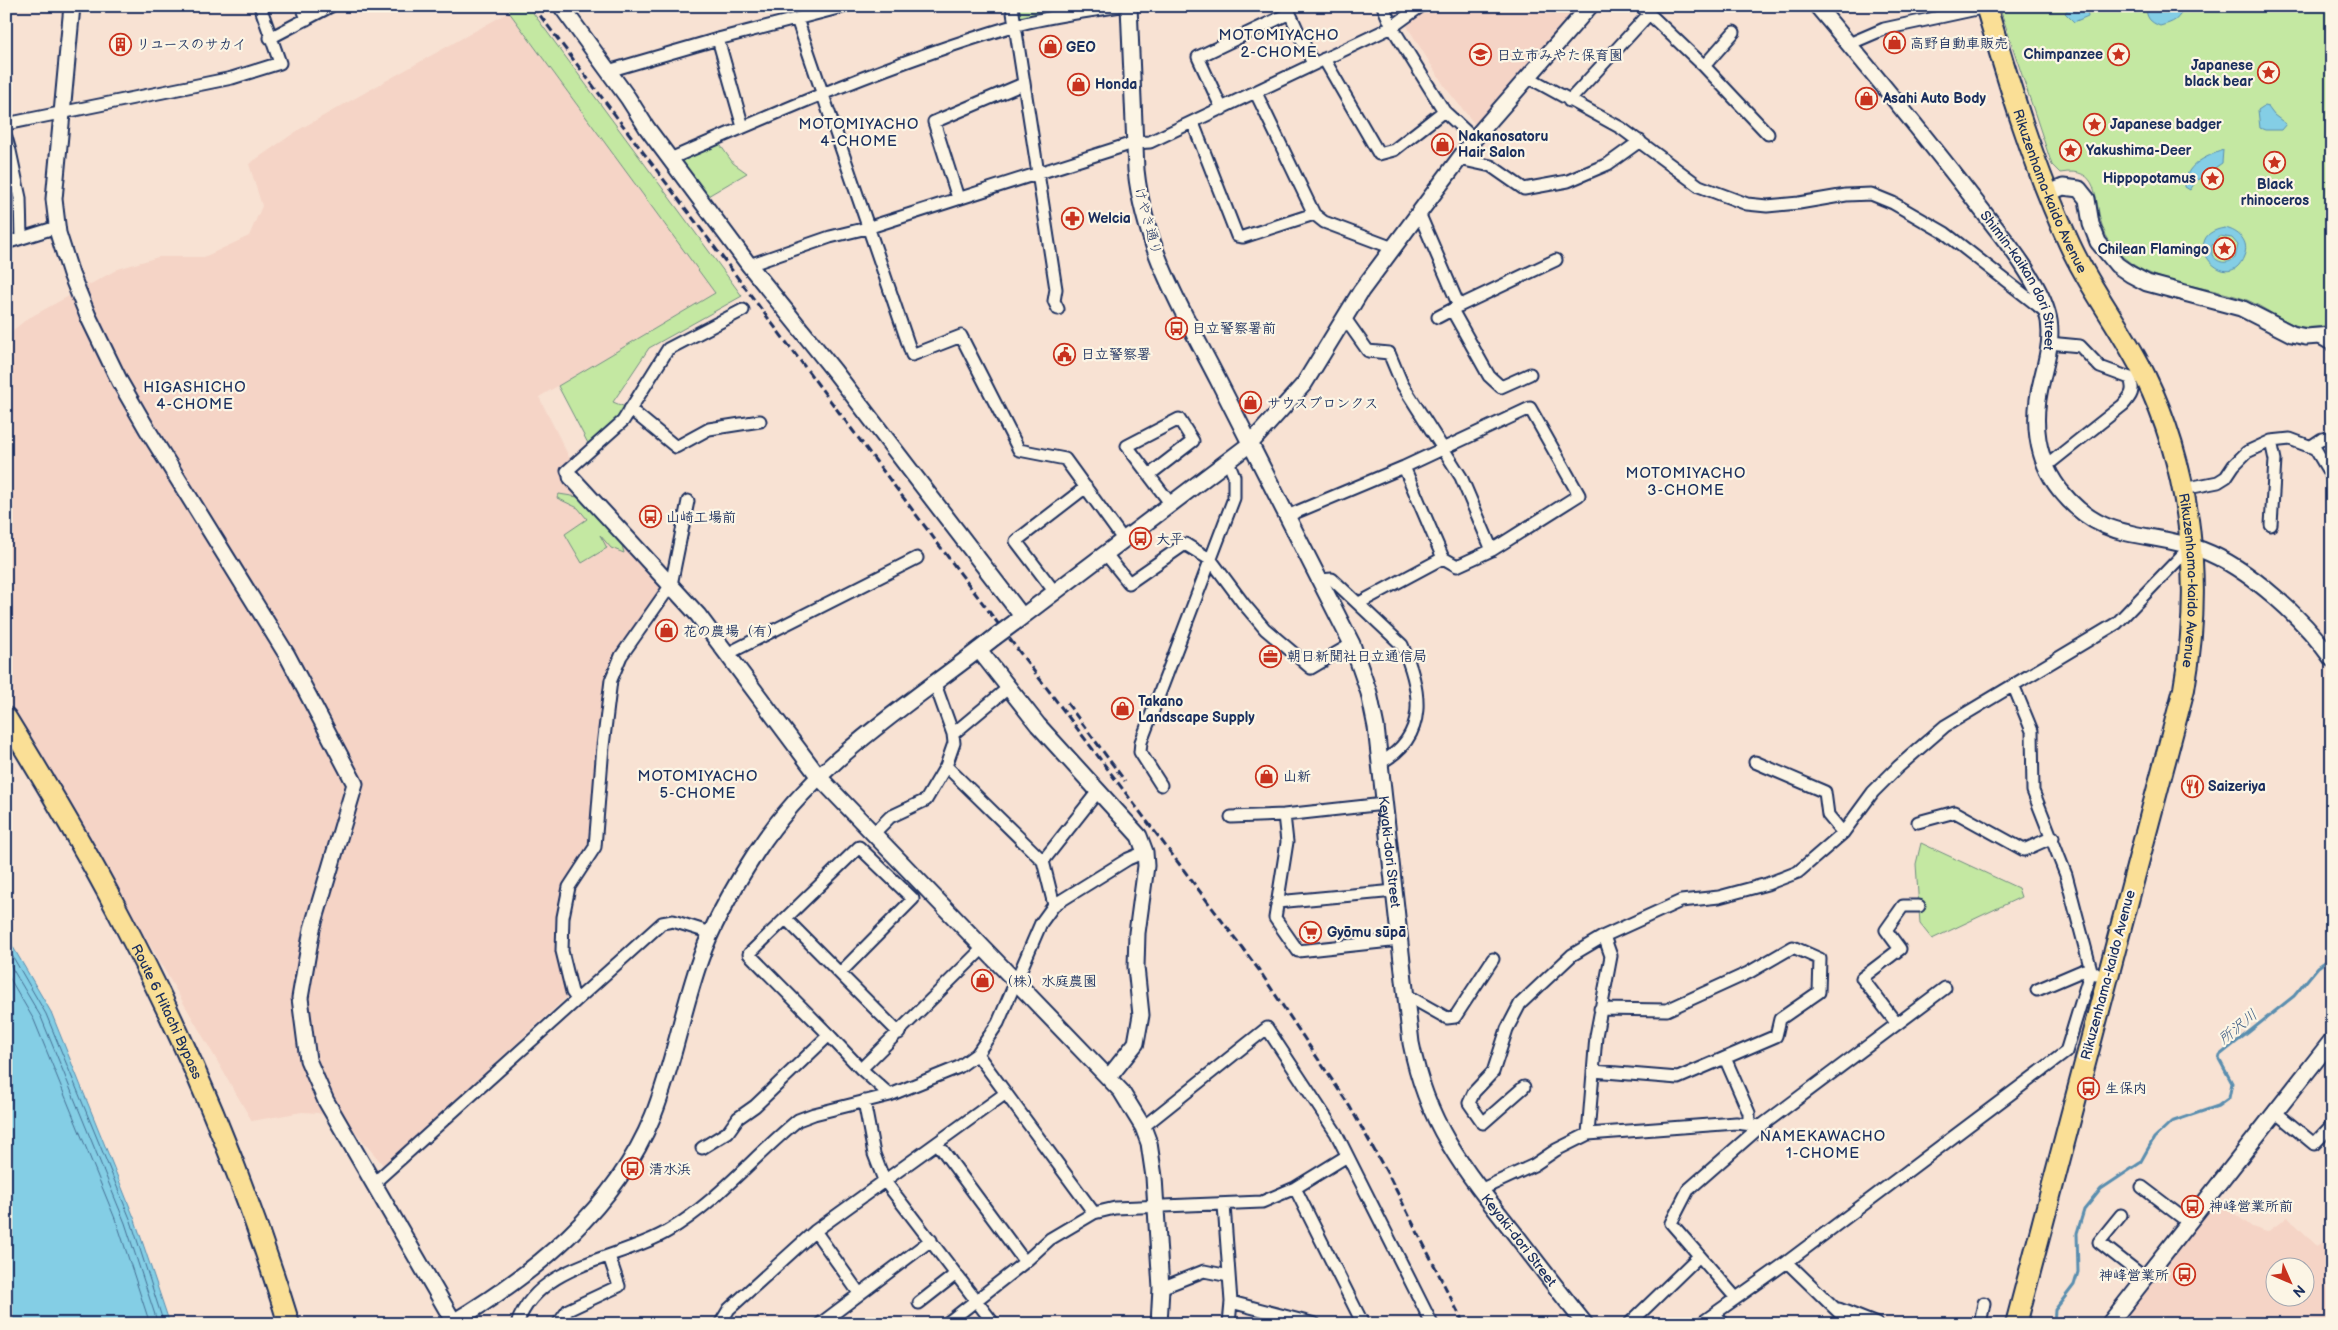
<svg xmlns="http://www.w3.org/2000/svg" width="2338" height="1330" viewBox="0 0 2338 1330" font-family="'Balsamiq Sans','Klee One',sans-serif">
<rect width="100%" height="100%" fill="#f8e2d3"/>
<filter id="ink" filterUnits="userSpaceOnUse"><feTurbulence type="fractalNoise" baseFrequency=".02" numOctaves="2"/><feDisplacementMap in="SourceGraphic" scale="10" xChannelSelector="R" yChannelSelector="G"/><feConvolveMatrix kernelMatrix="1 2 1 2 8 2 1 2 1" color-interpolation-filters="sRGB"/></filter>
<g filter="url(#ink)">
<path fill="#f5d4c6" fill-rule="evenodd" d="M 1430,6 L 1566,6 L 1573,13 L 1477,127 L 1445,87 L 1405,23 Z
M 509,12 L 715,293 L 539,397 L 582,483 L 615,519 L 611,532 L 664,589 L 619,660 L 595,847 L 569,887 L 563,917 L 572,992 L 384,1166 L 351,1127 L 318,1113 L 302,1112 L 252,1121 L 6,697 L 6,336 L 27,319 L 118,269 L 158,257 L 204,257 L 249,236 L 262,206 L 249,164 L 300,129 Z
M 2215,1199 L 2252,1227 L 2267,1232 L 2288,1217 L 2317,1246 L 2332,1237 L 2332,1313 L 2327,1324 L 2118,1324 ZM 2276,1268 L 2306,1268 L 2306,1298 L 2276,1298 Z"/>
<path fill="#c4e8a2" stroke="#708c80" d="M 511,6 L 528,6 L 742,296 L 649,348 L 613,402 L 630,409 L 592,451 L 558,386 L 715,293 L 509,12 Z
M 1017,6 L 1051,6 L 1050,14 L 1019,21 Z
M 1999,6 L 2332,6 L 2332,325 C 2321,326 2309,329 2298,326 C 2280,320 2264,307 2247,300 C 2205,284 2149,286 2117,251 C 2110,243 2105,235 2102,225 C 2093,198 2101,166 2060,173 L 2052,165 Z
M 716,139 L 733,163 L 747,173 L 701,200 L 670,159 Z
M 559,494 L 578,497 L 622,545 L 624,553 L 611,548 L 600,535 L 607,548 L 582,563 L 565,534 L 587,519 L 578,508 L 557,498 Z
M 1921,843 L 2018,888 L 2021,897 L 1932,939 L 1920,924 L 1916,864 Z"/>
<path fill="#84cee5" stroke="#5a8eaf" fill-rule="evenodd" d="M 2070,6 L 2082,6 L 2087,10 L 2088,16 L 2074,22 L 2065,13 Z
M 2146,6 L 2183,6 C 2180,20 2174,22 2160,26 C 2150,22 2146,18 2146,6 Z
M 2264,106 L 2268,107 L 2274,115 L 2286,124 L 2281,130 L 2265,130 L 2260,128 L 2258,110 Z
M 2223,150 L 2222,163 L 2196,181 L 2190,190 L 2185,187 C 2184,165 2205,157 2223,150 Z
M 2225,228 C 2239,231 2250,242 2244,256 C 2228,299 2174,235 2225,228 ZM 2220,236 L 2232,238 L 2238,245 L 2235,258 C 2226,265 2218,263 2212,255 L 2212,244 L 2219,248 L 2223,254 L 2230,251 L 2227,244 L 2221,245 L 2215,240 Z
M 6,935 L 51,1012 L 135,1220 L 170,1324 L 6,1324 Z"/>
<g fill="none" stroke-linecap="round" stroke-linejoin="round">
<path stroke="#456f94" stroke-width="1" d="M 6,945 L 46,1014 L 131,1221 L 164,1324
M 6,958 L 41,1017 L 125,1223 L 158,1324
M 6,972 L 34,1020 L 118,1226 L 150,1324"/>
<path stroke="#5a8eaf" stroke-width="3" d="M 2054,1324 L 2055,1310 L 2074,1285 L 2078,1272 L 2077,1233 L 2084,1210 L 2101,1189 L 2140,1163 L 2154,1138 L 2171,1122 L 2218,1106 L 2229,1098 L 2232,1083 L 2219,1059 L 2220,1055 L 2294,996 L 2318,967 L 2332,957"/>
<defs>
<path id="street" d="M 302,6 L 307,19
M 1012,6 L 1056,289 L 1054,301 L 1058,309
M 1383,6 L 1392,27 L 1444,111 L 1474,139
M 1641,6 L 1704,66 L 1768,134
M 1287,7 L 1313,64
M 797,19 L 912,355 L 961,336 L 1019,450 L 1065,459 L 1123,539
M 270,38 L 331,6
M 718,39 L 743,127
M 1849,44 L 1884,29 L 1986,7
M 1324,59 L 1379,154 L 1394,150 L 1444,111
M 1704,66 L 1734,32
M 608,71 L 718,39 L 846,6
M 1528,77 L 1621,128 L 1699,186 L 1720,194 L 1747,204 L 1767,206 L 1799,203 L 1846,195 L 1871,194 L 1893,203 L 1945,233 L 2046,312
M 1256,93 L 1314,214 L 1324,222 L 1393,248
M 1569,101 L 1649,14
M 1222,109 L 1198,57 L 1290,13
M 1193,123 L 1237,236 L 1243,237 L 1314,214
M 6,124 L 232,78 L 280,63 L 260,6
M 6,137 L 10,151 L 6,152
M 10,151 L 20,198 L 21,238
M 670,159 C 782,110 895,61 1013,26 C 1048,16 1085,12 1121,6
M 1459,159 L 1491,166 L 1524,189 L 1568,181 L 1608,164 L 1640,141
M 958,198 L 934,122 L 1023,84
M 1419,213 L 1459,306 L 1556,260
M 6,243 L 57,227
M 749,265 L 830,237 L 867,228 L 1133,143 L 1150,142 L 1392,27 L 1421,6
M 1452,310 L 1489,376 L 1501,387 L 1530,374
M 1344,317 L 1368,351 L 1389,353 L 1402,384 L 1461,477 L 1492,550
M 1438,317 L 1457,307
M 2318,337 L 2332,345
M 630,409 L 676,447 L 709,429 L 760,421
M 2332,437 L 2322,439 L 2313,445 L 2332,477
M 1404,467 L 1443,558
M 2045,467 L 2123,405 C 2131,396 2135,391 2130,378 L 2100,367 L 2080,346 L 2049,343
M 1149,475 L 1193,441 L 1179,419 L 1127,446 L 1170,503
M 571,477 L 567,471 L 623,421 L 668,349 L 743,310
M 2183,489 L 2218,482 L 2226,477 L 2234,465 L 2247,452 L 2271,441 L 2290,439 L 2314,448
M 1287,516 L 1404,467 L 1530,408 L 1579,495 L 1492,550 L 1457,566 L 1443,558 L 1359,603
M 2271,525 L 2275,460 L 2271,441
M 1105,553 L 1129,583 L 1185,544 L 1211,560 L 1243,603 L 1265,629 L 1311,668 L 1352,644
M 1320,580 L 1332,579 L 1402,645 C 1421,689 1430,736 1380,763
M 1054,591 L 1016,541 L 1086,487
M 727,654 L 917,558
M 2014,687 L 2032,731 L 2033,791 L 2066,875 L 2091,970 L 2096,974
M 953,734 L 1008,688
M 1755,762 L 1825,792 L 1828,815 L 1843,833
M 946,766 L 1043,861
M 1161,785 L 1140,752 L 1141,742 L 1234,498 L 1234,476 L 1228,461
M 1284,815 L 1287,842 L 1275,918 L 1298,951 L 1400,940
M 1231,817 L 1284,815 L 1384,804
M 1918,822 L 1955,812 L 2024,850 L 2053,837
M 873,834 L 890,817 L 926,800 L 946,766 L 954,743 L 953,734 L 935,684
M 1277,902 L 1395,891
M 1054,905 L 1043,861 L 1099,790
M 786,919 L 899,1033
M 1406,995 L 1447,1018 L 1455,1017 L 1493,959
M 577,999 L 572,992 L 562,951 L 563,917 L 569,887 L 595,847 L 603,746 L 611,680 L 621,656 L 671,585 L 688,501
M 1897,1024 L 1862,978 L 1900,949 L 1886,930 L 1903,906 L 1919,906
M 829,1035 L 749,954 L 859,847 L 913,899 L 840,973
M 977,1054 L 1094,1213
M 1725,1058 L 1749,1113 L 1749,1125
M 861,1069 L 983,948
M 1593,1071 L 1678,1078 L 1776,1036 L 1780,1019 L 1819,992 L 1820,959 L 1793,947 L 1748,973 L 1667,1010 L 1600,1009
M 1524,1087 L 1483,1123 L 1469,1103 L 1474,1092 L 1493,1072 L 1507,1029 L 1520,1004 L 1572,955 L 1604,936 L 1681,901 L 1719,897 L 1767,884 L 1798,872 L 1843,833 L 1873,792 L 1898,767 L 1945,726 L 2117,623 L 2191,546
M 864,1101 L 874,1154 L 884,1180 L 994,1324
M 2274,1111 L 2314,1144 L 2332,1125
M 1143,1127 L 1267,1028 L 1336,1133 L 1432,1324
M 1588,1134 L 1596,1036 L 1611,956 L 1604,936
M 938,1144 L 1025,1262
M 702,1148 L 728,1132 L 738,1118 L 755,1106 L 829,1035 L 861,1069 L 890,1095
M 374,1183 L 662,923 L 673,921 L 711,933
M 2142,1187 L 2188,1222
M 1295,1188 L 1363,1324
M 1480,1190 L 1534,1165 L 1556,1150 L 1588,1134 L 1736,1123 L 1761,1126 L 1945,988
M 1224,1205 L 1231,1302 L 1229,1324
M 2121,1215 L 2099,1242 L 2145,1278
M 815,1231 L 859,1293
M 1787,1262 L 1851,1324
M 1161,1288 L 1204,1271 L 1229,1276
M 1736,1298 L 1671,1223 L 1688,1190 L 1761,1126
M 1231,1302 L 1315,1324
M 919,1303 L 956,1274
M 1839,1309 L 1877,1324
M 1714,1314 L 1724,1324
M 517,1324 C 539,1262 620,1260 668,1231 C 717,1202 754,1156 798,1120 L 814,1114 L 890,1095 L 959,1067 L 977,1054 L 998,1023 L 1041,923 L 1054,905 L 1128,859 L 1145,852
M 558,1324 L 568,1310 L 619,1286 L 609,1256
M 720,1324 L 729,1309 L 815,1231 L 1006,1093
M 820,1324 L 931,1240
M 946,1324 L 1025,1262 L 1050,1239 L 1094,1213 L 1115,1208 L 1262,1202 L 1295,1188 L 1347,1156
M 1629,1324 L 1699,1256
M 1700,1324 L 1787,1262 L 2066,1052 L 2091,970 L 2084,970 L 2037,990
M 1980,1324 L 1984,1303"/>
<g id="secondary">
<path d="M 72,6 L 54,199 L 58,233 L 71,274 L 88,316 L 120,382 L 147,429 L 287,655 L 355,784 L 312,929 L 300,998 L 308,1060 L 326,1101 L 455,1324"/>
<path d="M 561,6 L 628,98 L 647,128 L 749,265 L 835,372 L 1022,616"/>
<path id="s1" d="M 1129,6 L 1136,170 C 1144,247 1183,312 1218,380 C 1262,468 1307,556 1352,644 L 1369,693 L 1376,727 L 1411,1043 C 1427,1125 1464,1170 1515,1234 C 1538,1264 1561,1294 1585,1324"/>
<path id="s2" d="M 1817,6 C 1874,74 1931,143 1985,214 C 2006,241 2037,279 2047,312 C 2054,334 2047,358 2042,379 C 2032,418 2035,458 2060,490 C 2104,545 2146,529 2202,550 C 2249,568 2303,618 2332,659"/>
<path d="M 2047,194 L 2063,187 L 2079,189 L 2087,199 L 2091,224 L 2098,242 L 2117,265 L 2130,274 L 2147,283 L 2241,308 L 2292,334 L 2306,337 L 2332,335"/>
<path d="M 571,477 L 698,615 L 819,777 L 1121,1091 L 1143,1127 L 1149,1143 L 1154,1177 L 1161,1288 L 1159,1324"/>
<path d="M 1014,623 L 1250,444 L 1304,384 L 1361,291 L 1474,139 L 1590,6"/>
<path d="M 979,650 L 1038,725 L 1139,836 L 1145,852 L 1146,866 L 1137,933 L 1136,967 L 1141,1015 L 1136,1043 L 1109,1077"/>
<path d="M 450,1324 C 534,1274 615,1209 653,1116 C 673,1066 682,1011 700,960 C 713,922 735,885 757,851 C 816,760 912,703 995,637"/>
<path d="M 2109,1324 L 2332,1040"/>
</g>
<g id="highway">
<path id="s3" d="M 1986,6 C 2010,87 2034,168 2070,245 C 2091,291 2123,330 2145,376 C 2192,473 2203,584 2184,689 L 2016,1324"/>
<path id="s4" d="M 6,718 C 44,780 82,843 116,908 C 187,1041 245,1180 289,1324"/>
</g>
</defs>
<use href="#street" stroke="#1b2f5e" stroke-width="15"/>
<use href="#secondary" stroke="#1b2f5e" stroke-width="19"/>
<use href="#highway" stroke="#1b2f5e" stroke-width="24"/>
<use href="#street" stroke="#fcf5e5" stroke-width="11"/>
<use href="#secondary" stroke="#fcf5e5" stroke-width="15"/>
<use href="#highway" stroke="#fadf96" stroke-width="20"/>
<path stroke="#1b2f5e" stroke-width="3" stroke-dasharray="8 4" stroke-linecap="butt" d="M 533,6 L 1259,970 L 1350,1107 L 1390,1178 L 1464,1324
M 1067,703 L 1125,781"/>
<defs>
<path id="secondary-bridge" d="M 995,637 L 1014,623"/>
</defs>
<use href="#secondary-bridge" stroke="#1b2f5e" stroke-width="19" stroke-linecap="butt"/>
<use href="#secondary-bridge" stroke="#fcf5e5" stroke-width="15"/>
</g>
</g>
<defs>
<symbol id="shop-ring" viewBox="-11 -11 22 22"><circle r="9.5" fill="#fcf5e5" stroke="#c8321e" stroke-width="1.5"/><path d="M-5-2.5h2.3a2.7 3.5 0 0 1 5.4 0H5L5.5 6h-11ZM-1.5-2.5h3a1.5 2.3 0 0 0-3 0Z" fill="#c8321e"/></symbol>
<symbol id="building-ring" viewBox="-11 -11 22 22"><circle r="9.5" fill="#fcf5e5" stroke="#c8321e" stroke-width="1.5"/><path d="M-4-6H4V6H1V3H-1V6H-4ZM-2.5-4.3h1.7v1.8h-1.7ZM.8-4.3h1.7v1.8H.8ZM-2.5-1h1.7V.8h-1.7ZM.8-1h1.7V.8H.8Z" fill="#c8321e"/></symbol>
<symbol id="sight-ring" viewBox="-11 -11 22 22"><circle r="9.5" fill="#fcf5e5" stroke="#c8321e" stroke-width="1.5"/><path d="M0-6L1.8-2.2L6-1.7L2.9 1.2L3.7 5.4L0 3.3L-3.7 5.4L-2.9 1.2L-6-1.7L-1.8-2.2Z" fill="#c8321e"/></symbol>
<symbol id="school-ring" viewBox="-11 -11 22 22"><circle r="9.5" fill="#fcf5e5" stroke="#c8321e" stroke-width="1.5"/><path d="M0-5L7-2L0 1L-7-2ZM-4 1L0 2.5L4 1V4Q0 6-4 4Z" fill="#c8321e"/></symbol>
<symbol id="pharmacy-ring" viewBox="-11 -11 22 22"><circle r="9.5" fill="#fcf5e5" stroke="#c8321e" stroke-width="1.5"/><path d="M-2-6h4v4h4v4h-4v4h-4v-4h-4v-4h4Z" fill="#c8321e"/></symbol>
<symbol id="bus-ring" viewBox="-11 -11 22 22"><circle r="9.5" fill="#fcf5e5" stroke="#c8321e" stroke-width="1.5"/><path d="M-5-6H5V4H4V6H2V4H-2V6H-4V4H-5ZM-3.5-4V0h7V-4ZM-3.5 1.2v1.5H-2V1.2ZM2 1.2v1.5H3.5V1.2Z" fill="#c8321e"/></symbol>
<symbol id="civic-ring" viewBox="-11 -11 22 22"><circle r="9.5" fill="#fcf5e5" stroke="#c8321e" stroke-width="1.5"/><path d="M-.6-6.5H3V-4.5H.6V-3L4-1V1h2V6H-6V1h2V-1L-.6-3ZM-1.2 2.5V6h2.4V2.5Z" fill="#c8321e"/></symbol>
<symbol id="office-ring" viewBox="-11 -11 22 22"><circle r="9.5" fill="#fcf5e5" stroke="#c8321e" stroke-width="1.5"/><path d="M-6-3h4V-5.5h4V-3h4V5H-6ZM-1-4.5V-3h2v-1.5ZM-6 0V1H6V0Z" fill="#c8321e"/></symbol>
<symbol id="restaurant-ring" viewBox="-11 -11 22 22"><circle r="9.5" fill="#fcf5e5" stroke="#c8321e" stroke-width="1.5"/><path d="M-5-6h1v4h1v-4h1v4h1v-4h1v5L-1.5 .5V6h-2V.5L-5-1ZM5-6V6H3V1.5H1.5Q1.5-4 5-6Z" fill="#c8321e"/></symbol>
<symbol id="supermarket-ring" viewBox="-11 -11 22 22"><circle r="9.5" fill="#fcf5e5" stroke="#c8321e" stroke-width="1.5"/><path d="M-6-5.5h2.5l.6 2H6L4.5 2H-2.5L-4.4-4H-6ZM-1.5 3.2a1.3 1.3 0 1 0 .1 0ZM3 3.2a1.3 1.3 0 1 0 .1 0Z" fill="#c8321e"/></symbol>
</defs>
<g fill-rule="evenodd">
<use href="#shop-ring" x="1882" y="30" width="25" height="25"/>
<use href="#building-ring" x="108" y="32" width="25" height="25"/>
<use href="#shop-ring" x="1038" y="34" width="25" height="25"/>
<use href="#sight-ring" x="2106" y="42" width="25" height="25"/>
<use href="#school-ring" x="1468" y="42" width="25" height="25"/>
<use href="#sight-ring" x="2256" y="60" width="25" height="25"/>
<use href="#shop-ring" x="1066" y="72" width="25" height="25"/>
<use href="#shop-ring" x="1854" y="86" width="25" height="25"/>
<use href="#sight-ring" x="2082" y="112" width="25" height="25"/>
<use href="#shop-ring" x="1430" y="132" width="25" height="25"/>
<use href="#sight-ring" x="2058" y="138" width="25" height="25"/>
<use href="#sight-ring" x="2262" y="150" width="25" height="25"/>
<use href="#sight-ring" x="2200" y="166" width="25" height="25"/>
<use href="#pharmacy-ring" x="1060" y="206" width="25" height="25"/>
<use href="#sight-ring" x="2212" y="236" width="25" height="25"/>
<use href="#bus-ring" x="1164" y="316" width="25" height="25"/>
<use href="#civic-ring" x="1052" y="342" width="25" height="25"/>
<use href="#shop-ring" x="1238" y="390" width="25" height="25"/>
<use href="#bus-ring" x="638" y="504" width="25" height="25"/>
<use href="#bus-ring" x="1128" y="526" width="25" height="25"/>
<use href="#shop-ring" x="654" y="618" width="25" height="25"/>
<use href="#office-ring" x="1258" y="644" width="25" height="25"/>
<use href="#shop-ring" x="1110" y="696" width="25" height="25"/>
<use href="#shop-ring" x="1254" y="764" width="25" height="25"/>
<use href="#restaurant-ring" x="2180" y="774" width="25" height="25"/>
<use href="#supermarket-ring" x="1298" y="920" width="25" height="25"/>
<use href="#shop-ring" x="970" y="968" width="25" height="25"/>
<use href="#bus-ring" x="2076" y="1076" width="25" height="25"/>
<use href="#bus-ring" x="620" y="1156" width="25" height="25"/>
<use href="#bus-ring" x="2180" y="1194" width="25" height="25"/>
<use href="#bus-ring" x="2172" y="1262" width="25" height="25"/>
</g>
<g text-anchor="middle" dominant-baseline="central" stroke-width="4.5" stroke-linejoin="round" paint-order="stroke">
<g font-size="14" font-weight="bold" fill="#1b2f5e" stroke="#fcf5e5" text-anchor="start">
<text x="1910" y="43">高野自動車販売</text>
<text x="136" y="44">リユースのサカイ</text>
<text x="1066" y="47">GEO</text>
<text x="2103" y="54" text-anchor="end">Chimpanzee</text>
<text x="1497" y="55">日立市みやた保育園</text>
<text x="2253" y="65" text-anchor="end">Japanese<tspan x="2253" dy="16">black bear</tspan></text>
<text x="1095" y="84">Honda</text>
<text x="1883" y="98">Asahi Auto Body</text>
<text x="2110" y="124">Japanese badger</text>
<text x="1458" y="136">Nakanosatoru<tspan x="1458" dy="16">Hair Salon</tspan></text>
<text x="2086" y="150">Yakushima-Deer</text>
<text x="2196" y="178" text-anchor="end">Hippopotamus</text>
<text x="2275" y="184" text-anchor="middle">Black<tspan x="2275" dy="16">rhinoceros</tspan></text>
<text x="1088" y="218">Welcia</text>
<text x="2209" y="249" text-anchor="end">Chilean Flamingo</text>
<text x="1192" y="328">日立警察署前</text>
<text x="1081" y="354">日立警察署</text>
<text x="1267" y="403">サウスブロンクス</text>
<text x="666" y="517">山崎工場前</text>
<text x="1156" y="539">大平</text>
<text x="683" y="631">花の農場（有）</text>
<text x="1287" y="656">朝日新聞社日立通信局</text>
<text x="1138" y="701">Takano<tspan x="1138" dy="16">Landscape Supply</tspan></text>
<text x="1283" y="776">山新</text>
<text x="2208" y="786">Saizeriya</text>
<text x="1327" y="932">Gyōmu sūpā</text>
<text x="999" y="981">（株）水庭農園</text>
<text x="2105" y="1088">生保内</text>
<text x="649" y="1169">清水浜</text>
<text x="2209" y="1206">神峰営業所前</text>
<text x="2169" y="1275" text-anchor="end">神峰営業所</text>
</g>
<g font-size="14" fill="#1b2f5e" stroke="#fcf5e5">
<text stroke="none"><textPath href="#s3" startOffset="196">Rikuzenhama-kaido Avenue</textPath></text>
<text transform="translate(1148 221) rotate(75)">けやき通り</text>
<text stroke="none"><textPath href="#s2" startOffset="344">Shimin-kaikan dori Street</textPath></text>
<text stroke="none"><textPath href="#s3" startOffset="616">Rikuzenhama-kaido Avenue</textPath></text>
<text stroke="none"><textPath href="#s1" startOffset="899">Keyaki-dori Street</textPath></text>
<text transform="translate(2108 975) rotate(-75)">Rikuzenhama-kaido Avenue</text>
<text stroke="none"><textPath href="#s4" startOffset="335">Route 6 Hitachi Bypass</textPath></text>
<text stroke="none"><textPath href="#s1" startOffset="1319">Keyaki-dori Street</textPath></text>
</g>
<g font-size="15" letter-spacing="1" fill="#1b2f5e" stroke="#fcf5e5">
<text x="1279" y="35">MOTOMIYACHO<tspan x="1279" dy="17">2-CHOME</tspan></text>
<text x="859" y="124">MOTOMIYACHO<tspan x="859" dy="17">4-CHOME</tspan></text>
<text x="195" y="387">HIGASHICHO<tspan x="195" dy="17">4-CHOME</tspan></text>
<text x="1686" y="473">MOTOMIYACHO<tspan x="1686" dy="17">3-CHOME</tspan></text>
<text x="698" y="776">MOTOMIYACHO<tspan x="698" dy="17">5-CHOME</tspan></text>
<text x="1823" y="1136">NAMEKAWACHO<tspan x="1823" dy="17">1-CHOME</tspan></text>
</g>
<g font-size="15" font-style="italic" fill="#355780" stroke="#fcf5e5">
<text transform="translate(2238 1027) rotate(-39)">所沢川</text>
</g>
</g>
<rect width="2338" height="1330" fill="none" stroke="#fcf5e5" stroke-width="25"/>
<rect x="12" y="12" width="2313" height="1305" fill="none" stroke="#1b2f5e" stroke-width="2" filter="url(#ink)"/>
<g transform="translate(2290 1282) rotate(135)"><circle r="24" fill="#fcf5e5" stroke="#a2a6af"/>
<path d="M0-4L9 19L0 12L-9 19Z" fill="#c8321e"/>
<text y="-8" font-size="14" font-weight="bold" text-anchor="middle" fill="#1b2f5e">N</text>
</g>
</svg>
